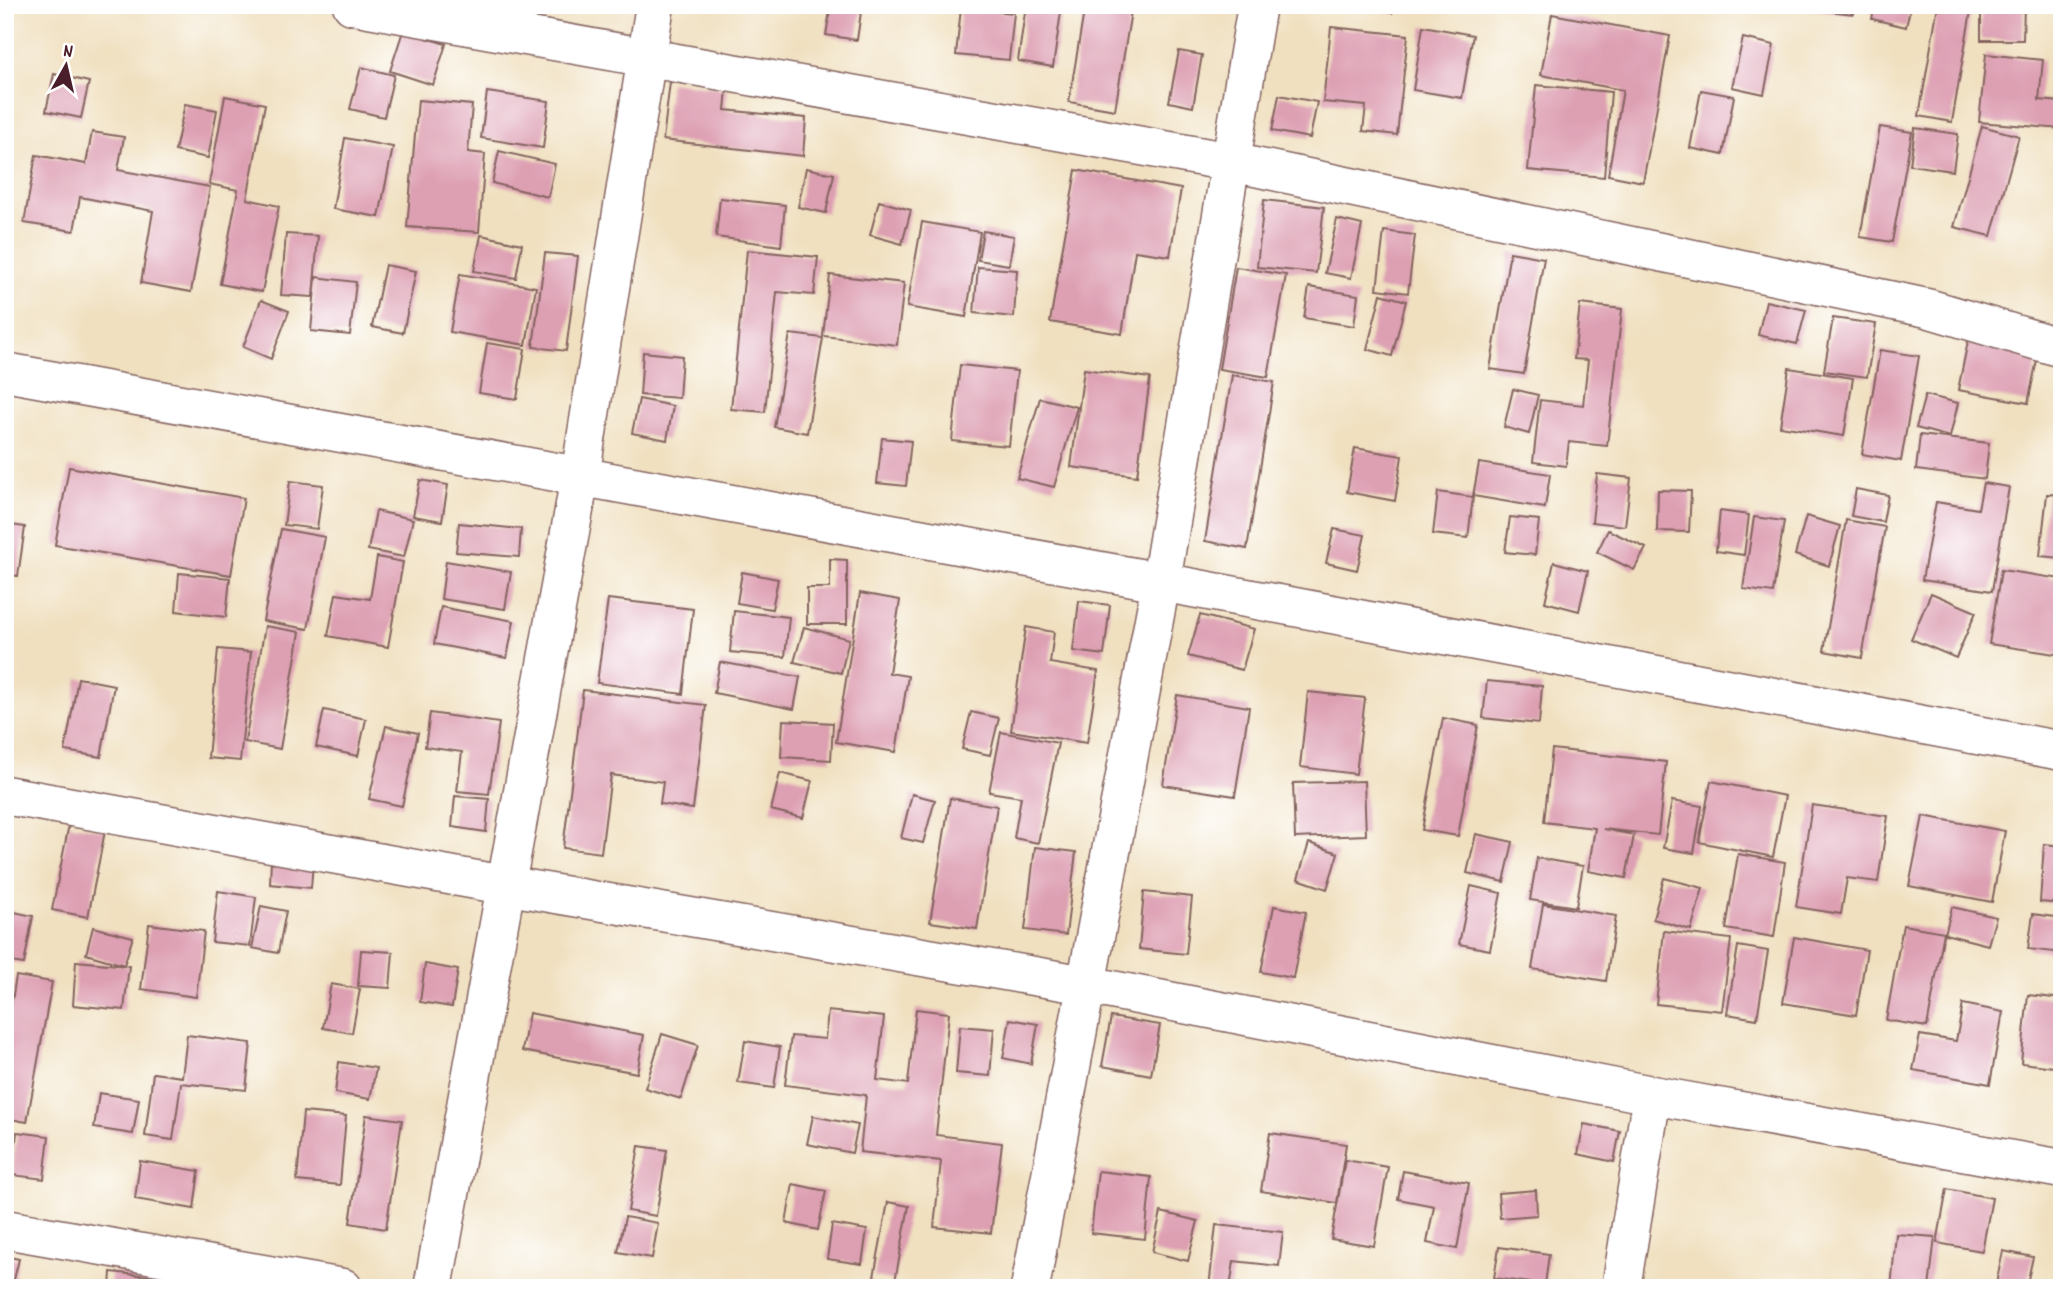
<svg xmlns="http://www.w3.org/2000/svg" width="2067" height="1293" viewBox="0 0 2067 1293" font-family="Dekko,sans-serif">
<rect width="100%" height="100%" fill="#fff"/>
<filter id="ink" filterUnits="userSpaceOnUse"><feTurbulence type="fractalNoise" baseFrequency=".0143" numOctaves="2"/><feDisplacementMap in="SourceGraphic" scale="14" xChannelSelector="R" yChannelSelector="G"/><feConvolveMatrix kernelMatrix="1 2 1 2 8 2 1 2 1" color-interpolation-filters="sRGB"/></filter>
<filter id="wash" filterUnits="userSpaceOnUse"><feTurbulence type="fractalNoise" baseFrequency=".00686" numOctaves="4" result="noise"/><feDisplacementMap in="SourceGraphic" scale="28" xChannelSelector="R" yChannelSelector="G"/><feGaussianBlur stdDeviation="1.57" result="paint"/><feColorMatrix in="noise" values="0 0 0 0 0 0 0 0 0 0 0 0 0 0 0 0 0 1.4 0 .05"/><feComposite in="paint" operator="in"/></filter>
<g filter="url(#wash)">
<rect width="100%" height="100%" fill="#f0e0c0"/>
<g id="blocks">
<path fill="#dd9fb2" d="M 831,5 L 862,5 L 857,40 L 826,35 Z
M 1026,5 L 1062,5 L 1053,67 L 1018,61 Z
M 1085,5 L 1132,5 L 1115,110 L 1069,102 Z
M 1355,5 L 1393,5 L 1392,13 Z
M 1810,5 L 1854,5 L 1853,14 L 1809,9 Z
M 1875,5 L 1911,5 L 1906,27 L 1872,19 Z
M 1938,5 L 1972,5 L 1952,122 L 1919,116 Z
M 1981,5 L 2024,5 L 2023,40 L 1981,40 Z
M 961,8 L 1014,13 L 1009,60 L 956,55 Z
M 1552,14 L 1670,36 L 1643,182 L 1608,175 L 1623,90 L 1541,75 Z
M 1423,26 L 1473,35 L 1462,98 L 1413,90 Z
M 1331,27 L 1408,35 L 1397,135 L 1363,131 L 1366,106 L 1323,102 Z
M 403,31 L 446,44 L 433,85 L 390,71 Z
M 1743,38 L 1774,45 L 1764,94 L 1732,87 Z
M 1179,51 L 1202,55 L 1193,107 L 1169,102 Z
M 1986,54 L 2043,60 L 2039,100 L 2062,102 L 2062,129 L 1979,122 Z
M 361,67 L 394,75 L 384,117 L 350,109 Z
M 54,74 L 89,82 L 81,118 L 46,111 Z
M 670,82 L 727,89 L 725,110 L 806,118 L 803,156 L 663,140 Z
M 1536,85 L 1611,92 L 1604,177 L 1528,170 Z
M 1701,90 L 1734,96 L 1723,155 L 1690,148 Z
M 487,92 L 549,101 L 543,148 L 481,138 Z
M 1279,95 L 1317,102 L 1310,138 L 1272,131 Z
M 225,96 L 265,104 L 247,199 L 279,206 L 262,292 L 220,284 L 238,190 L 209,184 Z
M 418,100 L 472,105 L 468,152 L 485,154 L 479,232 L 407,227 Z
M 185,104 L 217,110 L 208,158 L 175,151 Z
M 1982,126 L 2019,136 L 1991,236 L 1954,227 Z
M 1880,127 L 1912,132 L 1892,242 L 1860,237 Z
M 1915,128 L 1958,134 L 1953,171 L 1910,165 Z
M 92,132 L 124,137 L 118,170 L 210,187 L 191,292 L 141,283 L 153,211 L 80,197 L 74,231 L 24,223 L 36,155 L 86,164 Z
M 345,138 L 393,147 L 379,217 L 333,209 Z
M 499,151 L 555,164 L 548,197 L 492,183 Z
M 806,168 L 834,174 L 826,213 L 798,207 Z
M 1076,170 L 1181,189 L 1170,256 L 1135,251 L 1122,334 L 1050,322 Z
M 720,198 L 785,205 L 781,246 L 716,237 Z
M 1264,200 L 1324,207 L 1316,273 L 1257,267 Z
M 879,201 L 911,210 L 902,244 L 870,235 Z
M 1337,219 L 1362,225 L 1351,278 L 1325,273 Z
M 922,222 L 980,232 L 966,317 L 907,307 Z
M 983,231 L 1014,236 L 1009,265 L 978,260 Z
M 1384,231 L 1415,235 L 1408,293 L 1377,289 Z
M 286,234 L 318,236 L 313,297 L 281,295 Z
M 481,235 L 522,244 L 516,278 L 474,271 Z
M 747,250 L 818,257 L 814,295 L 777,292 L 765,412 L 731,409 Z
M 1510,252 L 1544,258 L 1524,374 L 1490,369 Z
M 545,253 L 578,256 L 566,351 L 533,347 Z
M 385,265 L 416,271 L 403,333 L 372,327 Z
M 978,267 L 1017,270 L 1014,317 L 974,313 Z
M 1236,267 L 1286,275 L 1268,377 L 1219,369 Z
M 460,274 L 536,287 L 526,345 L 450,332 Z
M 830,275 L 904,283 L 897,345 L 823,336 Z
M 316,277 L 356,282 L 350,335 L 311,331 Z
M 1309,287 L 1358,295 L 1354,326 L 1304,318 Z
M 1381,294 L 1406,301 L 1392,356 L 1367,349 Z
M 261,300 L 289,311 L 271,359 L 243,347 Z
M 1766,301 L 1806,310 L 1797,344 L 1758,335 Z
M 1580,304 L 1622,309 L 1607,446 L 1569,442 L 1566,466 L 1533,462 L 1540,400 L 1583,405 L 1588,360 L 1574,359 Z
M 1833,318 L 1876,324 L 1867,377 L 1824,371 Z
M 790,334 L 823,338 L 807,433 L 774,427 Z
M 1969,336 L 2039,350 L 2028,403 L 1958,390 Z
M 487,343 L 525,349 L 517,399 L 479,393 Z
M 1880,350 L 1919,356 L 1901,461 L 1862,454 Z
M 643,352 L 682,356 L 679,398 L 640,395 Z
M 960,365 L 1017,371 L 1009,446 L 952,441 Z
M 1789,368 L 1853,378 L 1844,436 L 1780,426 Z
M 1084,369 L 1150,378 L 1137,476 L 1071,467 Z
M 1232,375 L 1274,382 L 1247,549 L 1205,541 Z
M 1513,389 L 1538,395 L 1529,434 L 1504,427 Z
M 1925,395 L 1958,403 L 1950,437 L 1916,428 Z
M 1040,398 L 1077,407 L 1054,487 L 1017,478 Z
M 639,399 L 673,406 L 667,440 L 632,433 Z
M 1920,435 L 1989,443 L 1985,479 L 1916,470 Z
M 882,438 L 911,441 L 906,486 L 877,483 Z
M 1355,448 L 1402,456 L 1395,501 L 1347,492 Z
M 1479,463 L 1550,474 L 1545,508 L 1473,496 Z
M 69,467 L 244,498 L 231,575 L 55,545 Z
M 1597,474 L 1631,478 L 1625,526 L 1592,522 Z
M 420,480 L 448,485 L 442,521 L 413,516 Z
M 290,481 L 323,485 L 317,529 L 284,525 Z
M 1983,483 L 2009,487 L 1992,591 L 1922,580 L 1936,502 L 1978,509 Z
M 1856,489 L 1888,495 L 1883,522 L 1851,516 Z
M 1658,490 L 1691,491 L 1689,532 L 1657,531 Z
M 1438,492 L 1473,497 L 1468,538 L 1433,534 Z
M 2047,494 L 2062,495 L 2062,558 L 2040,556 Z
M 376,511 L 413,519 L 404,557 L 368,550 Z
M 1720,511 L 1749,515 L 1744,555 L 1716,551 Z
M 1806,516 L 1840,526 L 1829,566 L 1795,555 Z
M 1510,517 L 1539,520 L 1535,555 L 1505,552 Z
M 1754,517 L 1784,521 L 1773,593 L 1743,589 Z
M 1846,520 L 1885,527 L 1862,658 L 1824,651 Z
M 459,523 L 521,529 L 519,557 L 456,552 Z
M 5,524 L 25,527 L 18,576 L 5,574 Z
M 281,529 L 325,537 L 308,629 L 263,621 Z
M 1334,529 L 1365,535 L 1357,570 L 1326,563 Z
M 1608,530 L 1646,548 L 1634,570 L 1597,552 Z
M 377,557 L 403,562 L 388,647 L 328,636 L 336,594 L 370,599 Z
M 830,559 L 847,560 L 847,624 L 807,624 L 807,588 L 830,588 Z
M 446,561 L 511,572 L 505,609 L 441,599 Z
M 1554,562 L 1588,571 L 1579,611 L 1545,602 Z
M 2001,570 L 2062,579 L 2062,655 L 1989,644 Z
M 742,572 L 778,579 L 772,609 L 737,603 Z
M 179,573 L 230,578 L 226,617 L 176,611 Z
M 860,593 L 900,600 L 889,673 L 908,676 L 896,752 L 836,742 Z
M 1931,593 L 1976,612 L 1956,658 L 1911,639 Z
M 608,599 L 693,609 L 683,694 L 597,683 Z
M 1079,601 L 1110,605 L 1104,655 L 1073,651 Z
M 441,607 L 514,621 L 507,658 L 434,644 Z
M 734,611 L 789,617 L 785,657 L 730,652 Z
M 1200,615 L 1254,629 L 1242,670 L 1188,656 Z
M 265,626 L 300,632 L 280,749 L 245,742 Z
M 804,627 L 849,639 L 841,673 L 794,662 Z
M 1026,627 L 1054,632 L 1050,663 L 1098,671 L 1087,743 L 1011,731 Z
M 218,649 L 251,652 L 240,761 L 208,758 Z
M 720,662 L 800,677 L 794,709 L 714,693 Z
M 78,678 L 114,685 L 101,757 L 65,751 Z
M 1487,681 L 1542,686 L 1539,724 L 1483,718 Z
M 583,690 L 706,705 L 693,809 L 660,804 L 663,782 L 611,775 L 601,853 L 563,848 Z
M 1308,692 L 1365,698 L 1356,774 L 1300,767 Z
M 1177,695 L 1249,707 L 1235,796 L 1163,785 Z
M 324,710 L 366,719 L 358,756 L 316,747 Z
M 971,712 L 999,718 L 990,755 L 962,749 Z
M 430,713 L 499,723 L 489,794 L 457,791 L 462,752 L 425,747 Z
M 1443,718 L 1478,725 L 1458,836 L 1422,830 Z
M 783,720 L 833,723 L 831,760 L 781,757 Z
M 386,726 L 418,733 L 402,806 L 369,799 Z
M 1001,732 L 1058,743 L 1038,843 L 1014,838 L 1021,797 L 989,792 Z
M 1552,749 L 1666,762 L 1658,835 L 1603,829 L 1634,835 L 1626,878 L 1588,871 L 1595,828 L 1544,822 Z
M 780,773 L 812,781 L 803,818 L 771,810 Z
M 1364,781 L 1366,835 L 1295,838 L 1293,783 Z
M 1711,781 L 1785,796 L 1773,857 L 1699,842 Z
M 912,794 L 935,800 L 923,843 L 901,838 Z
M 455,796 L 489,799 L 486,832 L 452,827 Z
M 950,798 L 997,806 L 977,929 L 930,922 Z
M 1672,801 L 1702,806 L 1694,853 L 1663,848 Z
M 1812,805 L 1888,816 L 1878,882 L 1847,878 L 1841,914 L 1796,907 Z
M 1923,816 L 2005,831 L 1992,902 L 1909,886 Z
M 69,824 L 105,831 L 88,917 L 52,910 Z
M 1476,834 L 1513,842 L 1504,882 L 1467,873 Z
M 1309,843 L 1338,853 L 1327,889 L 1298,879 Z
M 2044,844 L 2062,846 L 2062,904 L 2040,902 Z
M 1035,847 L 1076,852 L 1066,935 L 1025,930 Z
M 1738,854 L 1785,862 L 1774,937 L 1726,929 Z
M 1537,858 L 1583,866 L 1576,907 L 1530,900 Z
M 271,859 L 313,863 L 311,888 L 270,884 Z
M 1664,878 L 1703,888 L 1691,930 L 1653,919 Z
M 1471,886 L 1501,893 L 1490,950 L 1459,944 Z
M 218,891 L 256,897 L 250,946 L 212,942 Z
M 1144,892 L 1192,897 L 1186,954 L 1139,949 Z
M 1543,904 L 1616,916 L 1606,981 L 1532,969 Z
M 261,906 L 286,911 L 278,953 L 252,948 Z
M 1274,906 L 1306,912 L 1293,978 L 1261,972 Z
M 1952,907 L 1996,917 L 1988,945 L 1945,934 Z
M 5,910 L 33,916 L 24,964 L 5,961 Z
M 2033,914 L 2062,918 L 2062,953 L 2028,949 Z
M 149,924 L 204,931 L 196,997 L 141,989 Z
M 1903,925 L 1944,932 L 1927,1027 L 1886,1020 Z
M 93,927 L 133,937 L 124,965 L 86,954 Z
M 1664,931 L 1731,939 L 1722,1011 L 1656,1004 Z
M 1794,937 L 1867,950 L 1856,1015 L 1783,1003 Z
M 1738,946 L 1768,951 L 1757,1019 L 1727,1014 Z
M 361,950 L 393,952 L 390,988 L 358,986 Z
M 76,961 L 129,966 L 124,1010 L 73,1005 Z
M 425,964 L 458,970 L 452,1007 L 420,1002 Z
M 16,976 L 52,982 L 27,1122 L 5,1118 L 5,1006 L 11,1007 Z
M 331,984 L 360,989 L 352,1033 L 323,1028 Z
M 2028,995 L 2062,999 L 2062,1068 L 2021,1063 Z
M 1963,1004 L 2003,1012 L 1990,1084 L 1913,1070 L 1920,1035 L 1956,1041 Z
M 916,1009 L 949,1013 L 936,1135 L 1002,1143 L 991,1233 L 934,1227 L 941,1161 L 860,1152 L 866,1095 L 785,1085 L 791,1036 L 825,1039 L 828,1011 L 884,1017 L 877,1080 L 908,1084 Z
M 529,1013 L 644,1035 L 637,1073 L 522,1051 Z
M 1111,1017 L 1160,1025 L 1151,1075 L 1102,1066 Z
M 1010,1019 L 1038,1024 L 1031,1064 L 1003,1058 Z
M 960,1026 L 994,1029 L 990,1076 L 956,1073 Z
M 662,1034 L 698,1045 L 681,1099 L 645,1088 Z
M 187,1035 L 251,1043 L 246,1090 L 181,1083 L 173,1140 L 145,1136 L 153,1073 L 182,1077 Z
M 745,1041 L 780,1047 L 774,1088 L 738,1083 Z
M 339,1062 L 376,1068 L 370,1099 L 335,1093 Z
M 99,1093 L 139,1099 L 133,1134 L 94,1128 Z
M 303,1112 L 346,1116 L 340,1185 L 297,1181 Z
M 366,1115 L 402,1120 L 386,1229 L 350,1223 Z
M 813,1116 L 858,1125 L 852,1153 L 807,1144 Z
M 1584,1124 L 1620,1131 L 1614,1162 L 1578,1154 Z
M 17,1132 L 49,1136 L 44,1179 L 12,1175 Z
M 1270,1133 L 1346,1144 L 1337,1203 L 1261,1191 Z
M 639,1146 L 667,1150 L 656,1216 L 628,1211 Z
M 1345,1160 L 1388,1167 L 1374,1246 L 1331,1239 Z
M 140,1161 L 199,1171 L 194,1209 L 135,1199 Z
M 1098,1171 L 1151,1177 L 1145,1239 L 1091,1233 Z
M 1403,1171 L 1469,1183 L 1457,1249 L 1427,1243 L 1434,1206 L 1398,1199 Z
M 793,1184 L 826,1191 L 818,1230 L 786,1223 Z
M 1947,1189 L 1992,1198 L 1982,1251 L 1937,1243 Z
M 1536,1190 L 1537,1215 L 1500,1218 L 1498,1193 Z
M 888,1202 L 909,1206 L 895,1281 L 874,1277 Z
M 1161,1212 L 1198,1221 L 1188,1261 L 1152,1252 Z
M 625,1217 L 658,1223 L 652,1258 L 618,1252 Z
M 832,1224 L 867,1230 L 862,1264 L 827,1259 Z
M 1216,1225 L 1283,1232 L 1279,1266 L 1234,1261 L 1230,1288 L 1209,1288 Z
M 1896,1234 L 1935,1237 L 1929,1288 L 1891,1288 Z
M 1499,1247 L 1549,1254 L 1545,1285 L 1494,1278 Z
M 2003,1251 L 2033,1257 L 2026,1288 L 2012,1288 L 1996,1284 Z
M 5,1256 L 19,1259 L 12,1288 L 5,1288 Z
M 111,1272 L 156,1277 L 155,1288 L 110,1288 Z"/>
</g>
</g>
<g filter="url(#ink)">
<use href="#blocks" fill-opacity="0" stroke="#84635f" stroke-width="2"/>
<g fill="none" stroke-linecap="round" stroke-linejoin="round">
<defs>
<path id="minor" d="M 352,5 L 1231,162 L 1927,308 L 2062,348
M 5,372 L 1161,582 L 2062,751
M 5,795 L 504,885 L 1086,985 L 1652,1095 L 2062,1169
M 5,1229 L 343,1288
M 433,1288 L 580,477 L 655,5
M 1030,1288 L 1161,582 L 1257,5
M 1621,1288 L 1652,1095"/>
</defs>
<use href="#minor" stroke="#84635f" stroke-width="41"/>
<use href="#minor" stroke="#fff" stroke-width="38"/>
</g>
</g>
<rect width="2067" height="1293" fill="none" stroke="#fff" stroke-width="28"/>
<g transform="translate(66 66) rotate(8)" stroke="#ffffff" stroke-width="5" paint-order="stroke">
<path d="M0-5L12 26L0 18L-12 26Z" fill="#4a1f2b"/>
<text y="-10" font-size="19" font-weight="bold" text-anchor="middle" fill="#4a1f2b">N</text>
</g>
</svg>
